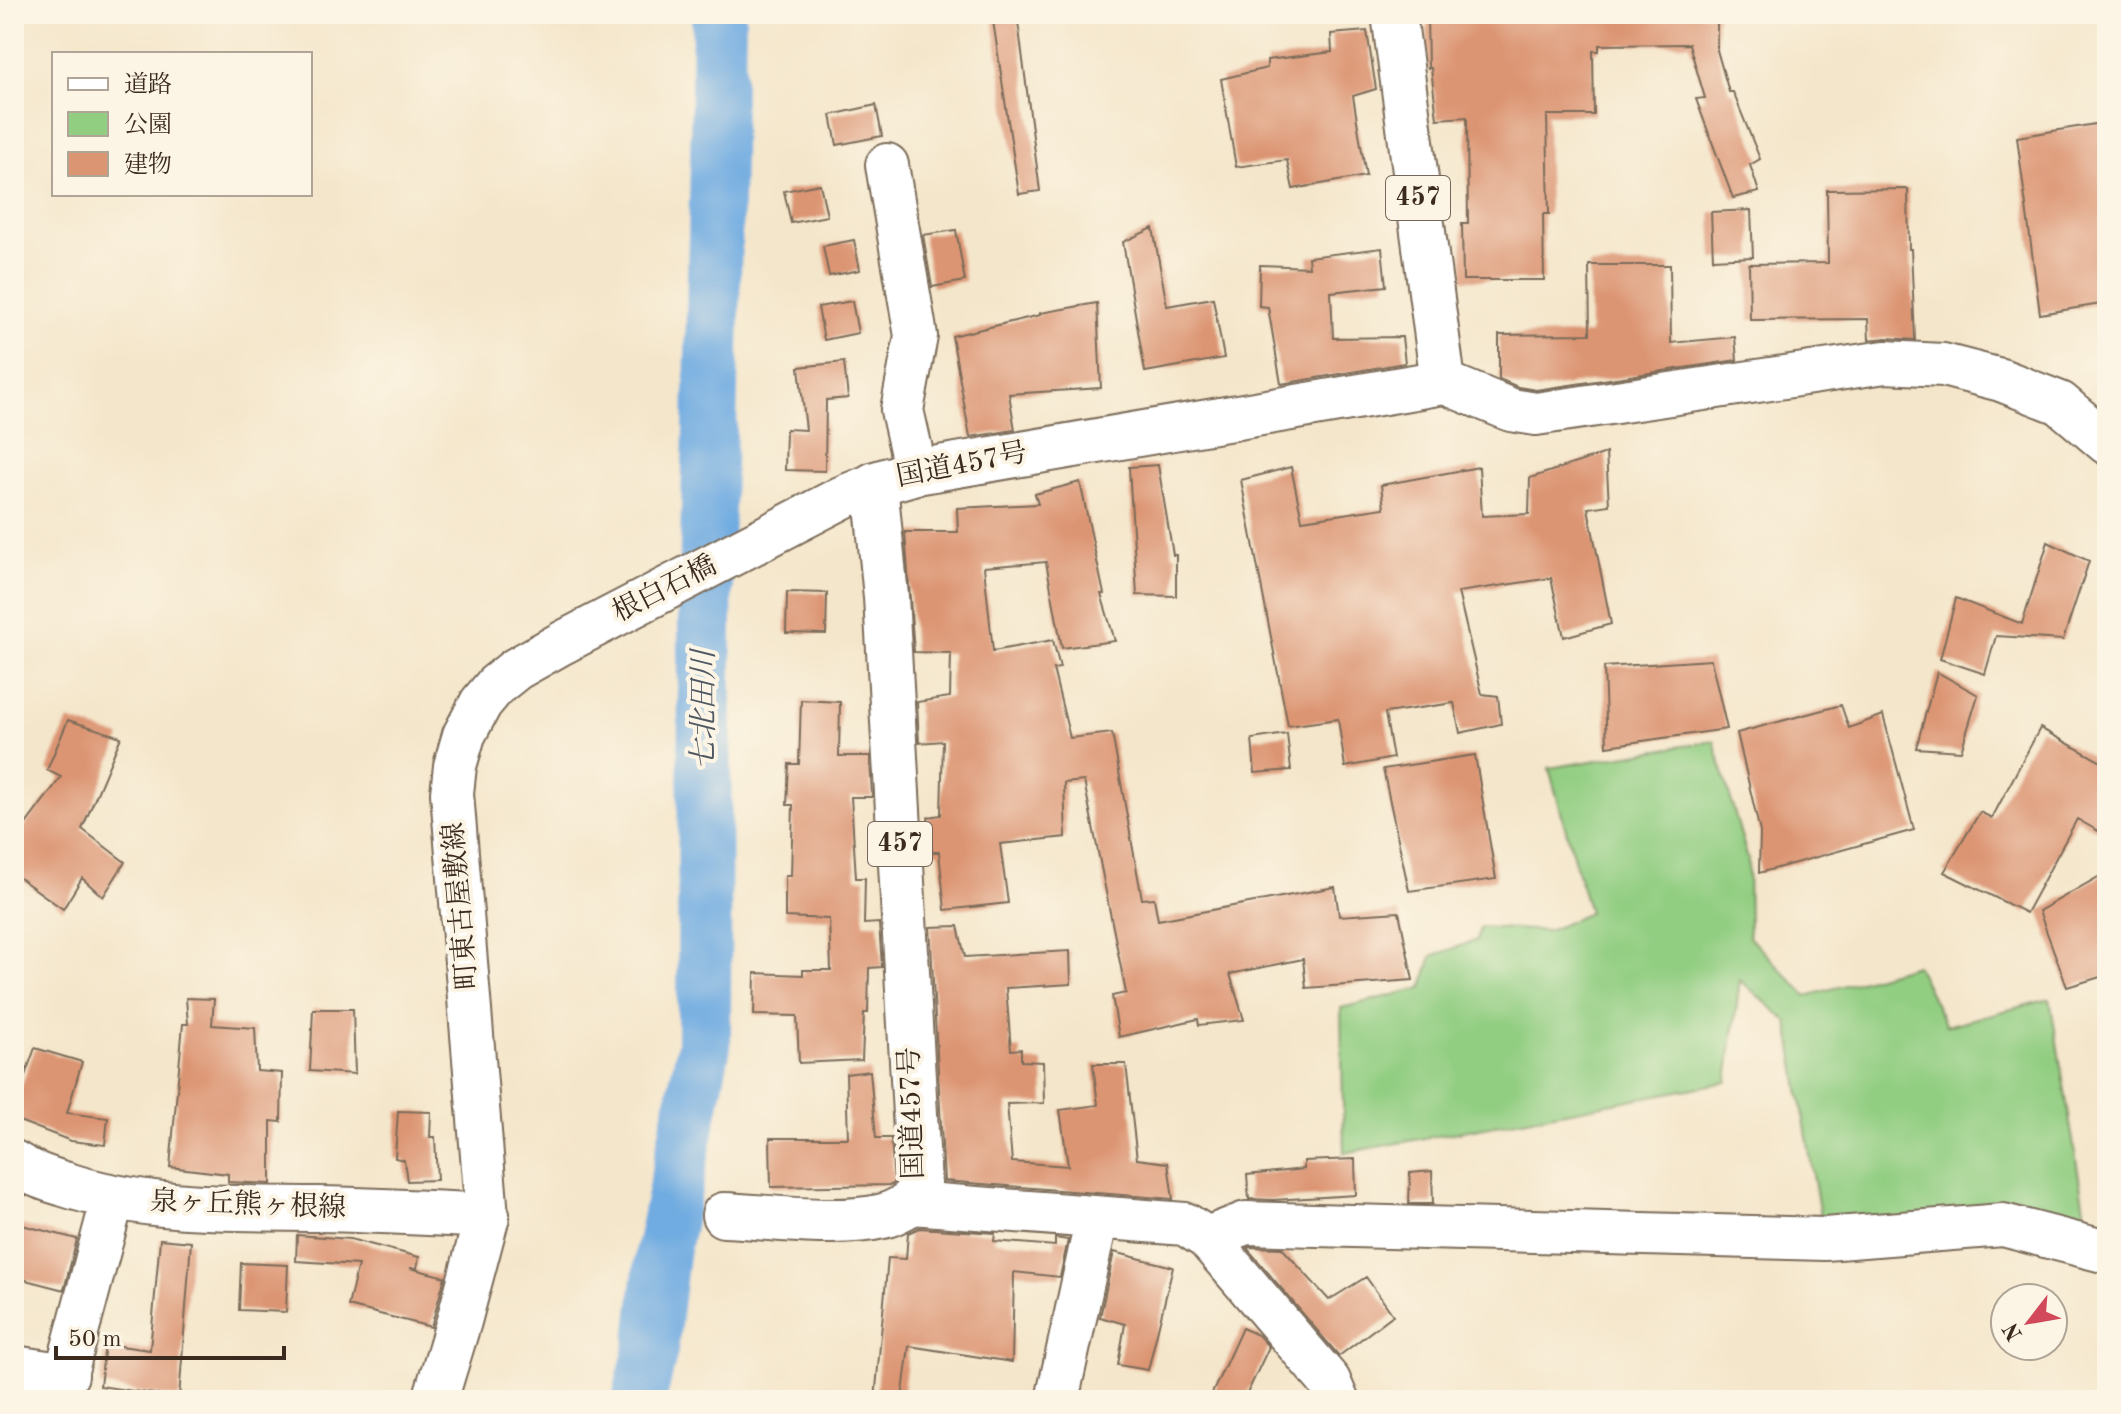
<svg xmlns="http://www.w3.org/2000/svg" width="2121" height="1414" viewBox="0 0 2121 1414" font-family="'Old Standard TT','Noto Serif JP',serif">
<rect width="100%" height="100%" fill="#fcf5e5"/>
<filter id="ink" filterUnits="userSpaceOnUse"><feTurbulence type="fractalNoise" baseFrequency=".0125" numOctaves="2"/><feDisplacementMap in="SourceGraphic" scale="16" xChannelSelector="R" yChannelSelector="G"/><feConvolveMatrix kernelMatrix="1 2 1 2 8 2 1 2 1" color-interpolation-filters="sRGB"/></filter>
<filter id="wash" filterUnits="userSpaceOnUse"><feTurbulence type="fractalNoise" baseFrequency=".006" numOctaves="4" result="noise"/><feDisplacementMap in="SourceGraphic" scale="32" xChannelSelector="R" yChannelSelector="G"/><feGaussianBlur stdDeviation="1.8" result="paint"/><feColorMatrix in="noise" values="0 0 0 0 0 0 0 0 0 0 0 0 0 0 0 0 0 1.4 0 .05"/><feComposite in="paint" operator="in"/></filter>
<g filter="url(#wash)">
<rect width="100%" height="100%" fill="#f4e6ca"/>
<path fill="#92ce82" stroke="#667c50" stroke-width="2" d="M 1714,741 L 1748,860 L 1749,937 L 1807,996 L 1916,965 L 1946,1026 L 2050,999 L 2087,1227 L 1821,1222 L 1788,1022 L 1740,980 L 1727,1082 L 1344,1153 L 1341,1008 L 1422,988 L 1432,956 L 1477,940 L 1480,927 L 1548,931 L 1589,913 L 1549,768 Z"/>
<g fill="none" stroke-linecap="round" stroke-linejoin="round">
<path stroke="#70abe1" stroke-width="54" d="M 639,1400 L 651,1349 L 662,1254 L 704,1045 L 705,619 L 717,161 L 719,14"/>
</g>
<g id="blocks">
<path fill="#dc9573" d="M 992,14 L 1017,14 L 1040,191 L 1019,194 Z
M 1427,14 L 1717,14 L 1717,50 L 1729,92 L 1733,92 L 1760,159 L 1750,165 L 1759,192 L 1733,198 L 1696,99 L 1705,98 L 1689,44 L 1599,45 L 1599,51 L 1593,51 L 1594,115 L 1547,115 L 1549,214 L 1543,214 L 1544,280 L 1463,280 L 1462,224 L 1468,224 L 1467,117 L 1437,119 L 1431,68 L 1428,68 Z
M 1367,31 L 1376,89 L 1353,96 L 1366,176 L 1293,189 L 1287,160 L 1236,167 L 1221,79 L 1267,68 L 1267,60 L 1332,52 L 1331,34 Z
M 876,105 L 882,136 L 837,145 L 831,115 Z
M 2107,122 L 2107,303 L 2040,314 L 2017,137 Z
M 820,184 L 827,216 L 791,223 L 784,191 Z
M 1908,189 L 1909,249 L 1911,249 L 1915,340 L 1886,338 L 1869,340 L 1868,319 L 1750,320 L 1749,264 L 1828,263 L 1827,190 Z
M 1751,210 L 1753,257 L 1713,259 L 1711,212 Z
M 1153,228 L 1167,306 L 1213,298 L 1224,358 L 1145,372 L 1123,242 Z
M 956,230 L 965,281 L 932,287 L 923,235 Z
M 854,240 L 860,270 L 829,276 L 823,246 Z
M 1382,248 L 1386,286 L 1331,292 L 1333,338 L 1402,337 L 1405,363 L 1281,384 L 1268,307 L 1259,306 L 1260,265 L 1309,267 L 1308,257 Z
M 1589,265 L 1670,265 L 1671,343 L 1735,337 L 1737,360 L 1536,390 L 1518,387 L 1499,379 L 1499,335 L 1590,334 Z
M 852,301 L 858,333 L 824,340 L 818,307 Z
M 1097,303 L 1101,388 L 1009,394 L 1015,430 L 970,437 L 952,336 L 1040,315 L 1040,313 Z
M 844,362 L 848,398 L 826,400 L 825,471 L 785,470 L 786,429 L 806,430 L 799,367 Z
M 1606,453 L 1609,505 L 1588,508 L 1611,624 L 1564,637 L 1551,578 L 1458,592 L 1482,694 L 1498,696 L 1501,724 L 1460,733 L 1454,703 L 1385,713 L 1393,758 L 1345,767 L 1338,719 L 1288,726 L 1241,480 L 1291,467 L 1302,520 L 1384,508 L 1381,485 L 1479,467 L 1482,516 L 1529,514 L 1530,478 Z
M 1158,465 L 1173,555 L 1176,555 L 1176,596 L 1137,595 L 1129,467 Z
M 1080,482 L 1104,594 L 1101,594 L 1115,641 L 1062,648 L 1046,562 L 984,567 L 993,651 L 1053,640 L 1060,668 L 1053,669 L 1070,738 L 1112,733 L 1142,899 L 1154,898 L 1158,920 L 1335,887 L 1339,916 L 1399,912 L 1413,980 L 1306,988 L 1303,959 L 1230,974 L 1244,1020 L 1199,1025 L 1198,1019 L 1119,1037 L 1112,996 L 1126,993 L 1084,781 L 1064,783 L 1066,837 L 1000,844 L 1008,903 L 945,910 L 939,852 L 932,852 L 928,817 L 941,815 L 943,741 L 919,743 L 917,702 L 950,697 L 951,653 L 914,652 L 905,532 L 958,532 L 957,508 L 1038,504 L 1035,494 Z
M 2048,542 L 2089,561 L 2063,640 L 1996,636 L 1985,674 L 1940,659 L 1956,598 L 2022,624 Z
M 787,592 L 827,593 L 826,634 L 786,633 Z
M 1711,660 L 1727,729 L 1607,746 L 1604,667 Z
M 1937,672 L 1978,695 L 1961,751 L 1916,748 Z
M 801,700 L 840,702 L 839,756 L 870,756 L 872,797 L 851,797 L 856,878 L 865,878 L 864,924 L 879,923 L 882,967 L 869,968 L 868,1013 L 864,1013 L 862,1060 L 799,1063 L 797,1016 L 754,1015 L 755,973 L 803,975 L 803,970 L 831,970 L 829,919 L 785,917 L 785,876 L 791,876 L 793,805 L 787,805 L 789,764 L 799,764 Z
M 1841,705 L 1849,728 L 1883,715 L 1914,830 L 1759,873 L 1760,832 L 1737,733 Z
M 68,720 L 121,737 L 82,829 L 125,862 L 103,897 L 82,878 L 63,909 L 14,874 L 14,840 L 61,777 L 47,770 Z
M 2040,728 L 2107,765 L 2107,836 L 2077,819 L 2026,913 L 1944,872 L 1980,812 L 1992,818 Z
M 1287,734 L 1291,770 L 1255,773 L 1252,739 Z
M 1475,755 L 1496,879 L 1409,891 L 1383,769 Z
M 2107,872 L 2107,975 L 2067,987 L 2039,911 Z
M 958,926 L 965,957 L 1070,951 L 1071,984 L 1006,988 L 1011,1050 L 1021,1049 L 1021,1061 L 1043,1062 L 1044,1103 L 1007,1104 L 1012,1162 L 1068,1166 L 1060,1110 L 1098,1105 L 1093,1064 L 1126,1064 L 1137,1159 L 1168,1163 L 1173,1199 L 944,1181 L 930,927 Z
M 186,998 L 214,999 L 212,1025 L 255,1028 L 257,1071 L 282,1073 L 281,1122 L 271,1121 L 271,1184 L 228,1182 L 228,1174 L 170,1167 L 183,1024 L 188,1024 Z
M 313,1009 L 353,1009 L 355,1074 L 310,1071 Z
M 35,1048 L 82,1062 L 67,1113 L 108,1118 L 105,1145 L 71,1141 L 14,1119 L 14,1106 Z
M 870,1071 L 876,1138 L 891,1138 L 894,1181 L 892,1185 L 771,1187 L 770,1138 L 848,1138 L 846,1074 Z
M 398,1111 L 431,1112 L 430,1137 L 435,1137 L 437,1180 L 407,1181 L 404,1160 L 395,1158 Z
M 1355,1159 L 1356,1195 L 1273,1200 L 1249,1199 L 1247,1175 L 1304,1169 L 1304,1161 Z
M 1432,1171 L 1433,1204 L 1409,1204 L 1410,1173 Z
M 14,1223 L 77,1239 L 64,1290 L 14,1277 Z
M 919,1228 L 995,1233 L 994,1241 L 1055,1246 L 1055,1238 L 1068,1240 L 1060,1277 L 1014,1272 L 1012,1362 L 909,1346 L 902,1400 L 875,1400 L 888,1258 L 906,1259 L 908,1233 Z
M 297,1235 L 350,1239 L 419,1257 L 417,1268 L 410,1268 L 445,1277 L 431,1327 L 348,1306 L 358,1265 L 296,1261 Z
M 160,1239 L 191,1242 L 179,1398 L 100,1386 L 105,1344 L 150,1350 Z
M 1250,1247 L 1282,1248 L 1329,1300 L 1366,1277 L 1393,1315 L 1339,1356 L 1247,1248 Z
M 1114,1252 L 1173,1267 L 1148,1370 L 1118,1365 L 1125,1324 L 1100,1317 Z
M 241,1263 L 288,1265 L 286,1312 L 239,1310 Z
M 1242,1328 L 1258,1335 L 1269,1347 L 1244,1400 L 1209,1400 Z"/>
</g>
</g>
<g filter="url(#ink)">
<use href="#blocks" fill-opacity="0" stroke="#7c6c5a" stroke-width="2"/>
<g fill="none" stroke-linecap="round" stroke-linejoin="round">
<defs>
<path id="minor" d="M 887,165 L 916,336 L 902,410 L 916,472
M 1443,382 L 1511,410 L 1536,414 L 1885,362 L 1943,365 L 2001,380 L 2060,403 L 2107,443
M 912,1203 L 1185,1224 L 1207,1238 L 1329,1381 L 1337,1400
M 487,1216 L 452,793 L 455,766 L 464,735 L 481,703 L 496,685 L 516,669 L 562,643 L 843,497 L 875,484
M 1207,1238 L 1246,1223 L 1825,1239 L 2003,1225 L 2107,1252
M 14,1367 L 67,1375
M 59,1400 L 113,1198
M 1057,1400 L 1097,1218"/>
<path id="major" d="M 14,1163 C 29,1173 47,1179 64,1184 C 146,1211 233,1208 317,1209 C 374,1210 431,1213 487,1216"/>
<path id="highway" d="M 724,1215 C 771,1217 838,1227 883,1216 C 893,1214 903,1207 912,1203 L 919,1185 L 886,597 L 875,484 L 916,472 L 1443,382 L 1394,14
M 435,1400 L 459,1321 L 487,1216"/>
</defs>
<use href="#minor" stroke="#7c6c5a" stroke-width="46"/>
<use href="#major" stroke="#7c6c5a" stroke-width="48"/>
<use href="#highway" stroke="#7c6c5a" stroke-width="48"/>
<use href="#minor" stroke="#fff" stroke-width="42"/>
<use href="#major" stroke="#fff" stroke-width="44"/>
<use href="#highway" stroke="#fff" stroke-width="44"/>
</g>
</g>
<g text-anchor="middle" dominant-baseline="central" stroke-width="8" stroke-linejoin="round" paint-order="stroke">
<g fill="#fcf5e5" stroke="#75675a" stroke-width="2">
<rect x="1386" y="176" width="64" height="44" rx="6"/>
<rect x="868" y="822" width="64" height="44" rx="6"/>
</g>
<g font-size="26" font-weight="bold" fill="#3b2a1e">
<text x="1418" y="198">457</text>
<text x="900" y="844">457</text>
</g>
<g font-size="28" fill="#3b2a1e" stroke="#fcf5e5">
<text transform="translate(962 466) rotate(-11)">国道457号</text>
<text transform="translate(665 590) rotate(-27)">根白石橋</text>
<text transform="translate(462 906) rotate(-95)">町東古屋敷線</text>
<text transform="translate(913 1113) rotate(-92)">国道457号</text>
<text transform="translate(248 1206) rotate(2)">泉ヶ丘熊ヶ根線</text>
</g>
<g font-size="30" font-style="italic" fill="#4e5762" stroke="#fcf5e5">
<text transform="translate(705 710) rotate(-90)">七北田川</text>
</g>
</g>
<rect width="2121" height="1414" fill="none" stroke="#fcf5e5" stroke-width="48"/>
<rect x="52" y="52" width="260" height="144" fill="#fcf5e5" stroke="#afa495" stroke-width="2"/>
<rect x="68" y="78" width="40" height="12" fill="#ffffff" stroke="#afa495" stroke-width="2"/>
<text x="124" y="92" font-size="24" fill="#3b2a1e">道路</text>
<rect x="68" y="112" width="40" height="24" fill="#92ce82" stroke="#afa495" stroke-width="2"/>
<text x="124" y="132" font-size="24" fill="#3b2a1e">公園</text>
<rect x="68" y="152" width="40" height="24" fill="#dc9573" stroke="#afa495" stroke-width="2"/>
<text x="124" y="172" font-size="24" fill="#3b2a1e">建物</text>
<g transform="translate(2029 1322) rotate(239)"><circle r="38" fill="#fcf5e5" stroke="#afa495" stroke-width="2"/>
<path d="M0-6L14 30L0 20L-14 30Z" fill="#d1495b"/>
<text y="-12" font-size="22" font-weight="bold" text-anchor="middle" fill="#3b2a1e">N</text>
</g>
<path d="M56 1346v12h228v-12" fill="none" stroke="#3b2a1e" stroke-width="4"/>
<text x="68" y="1346" font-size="24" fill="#3b2a1e" stroke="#fcf5e5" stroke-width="6" paint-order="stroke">50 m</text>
</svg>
